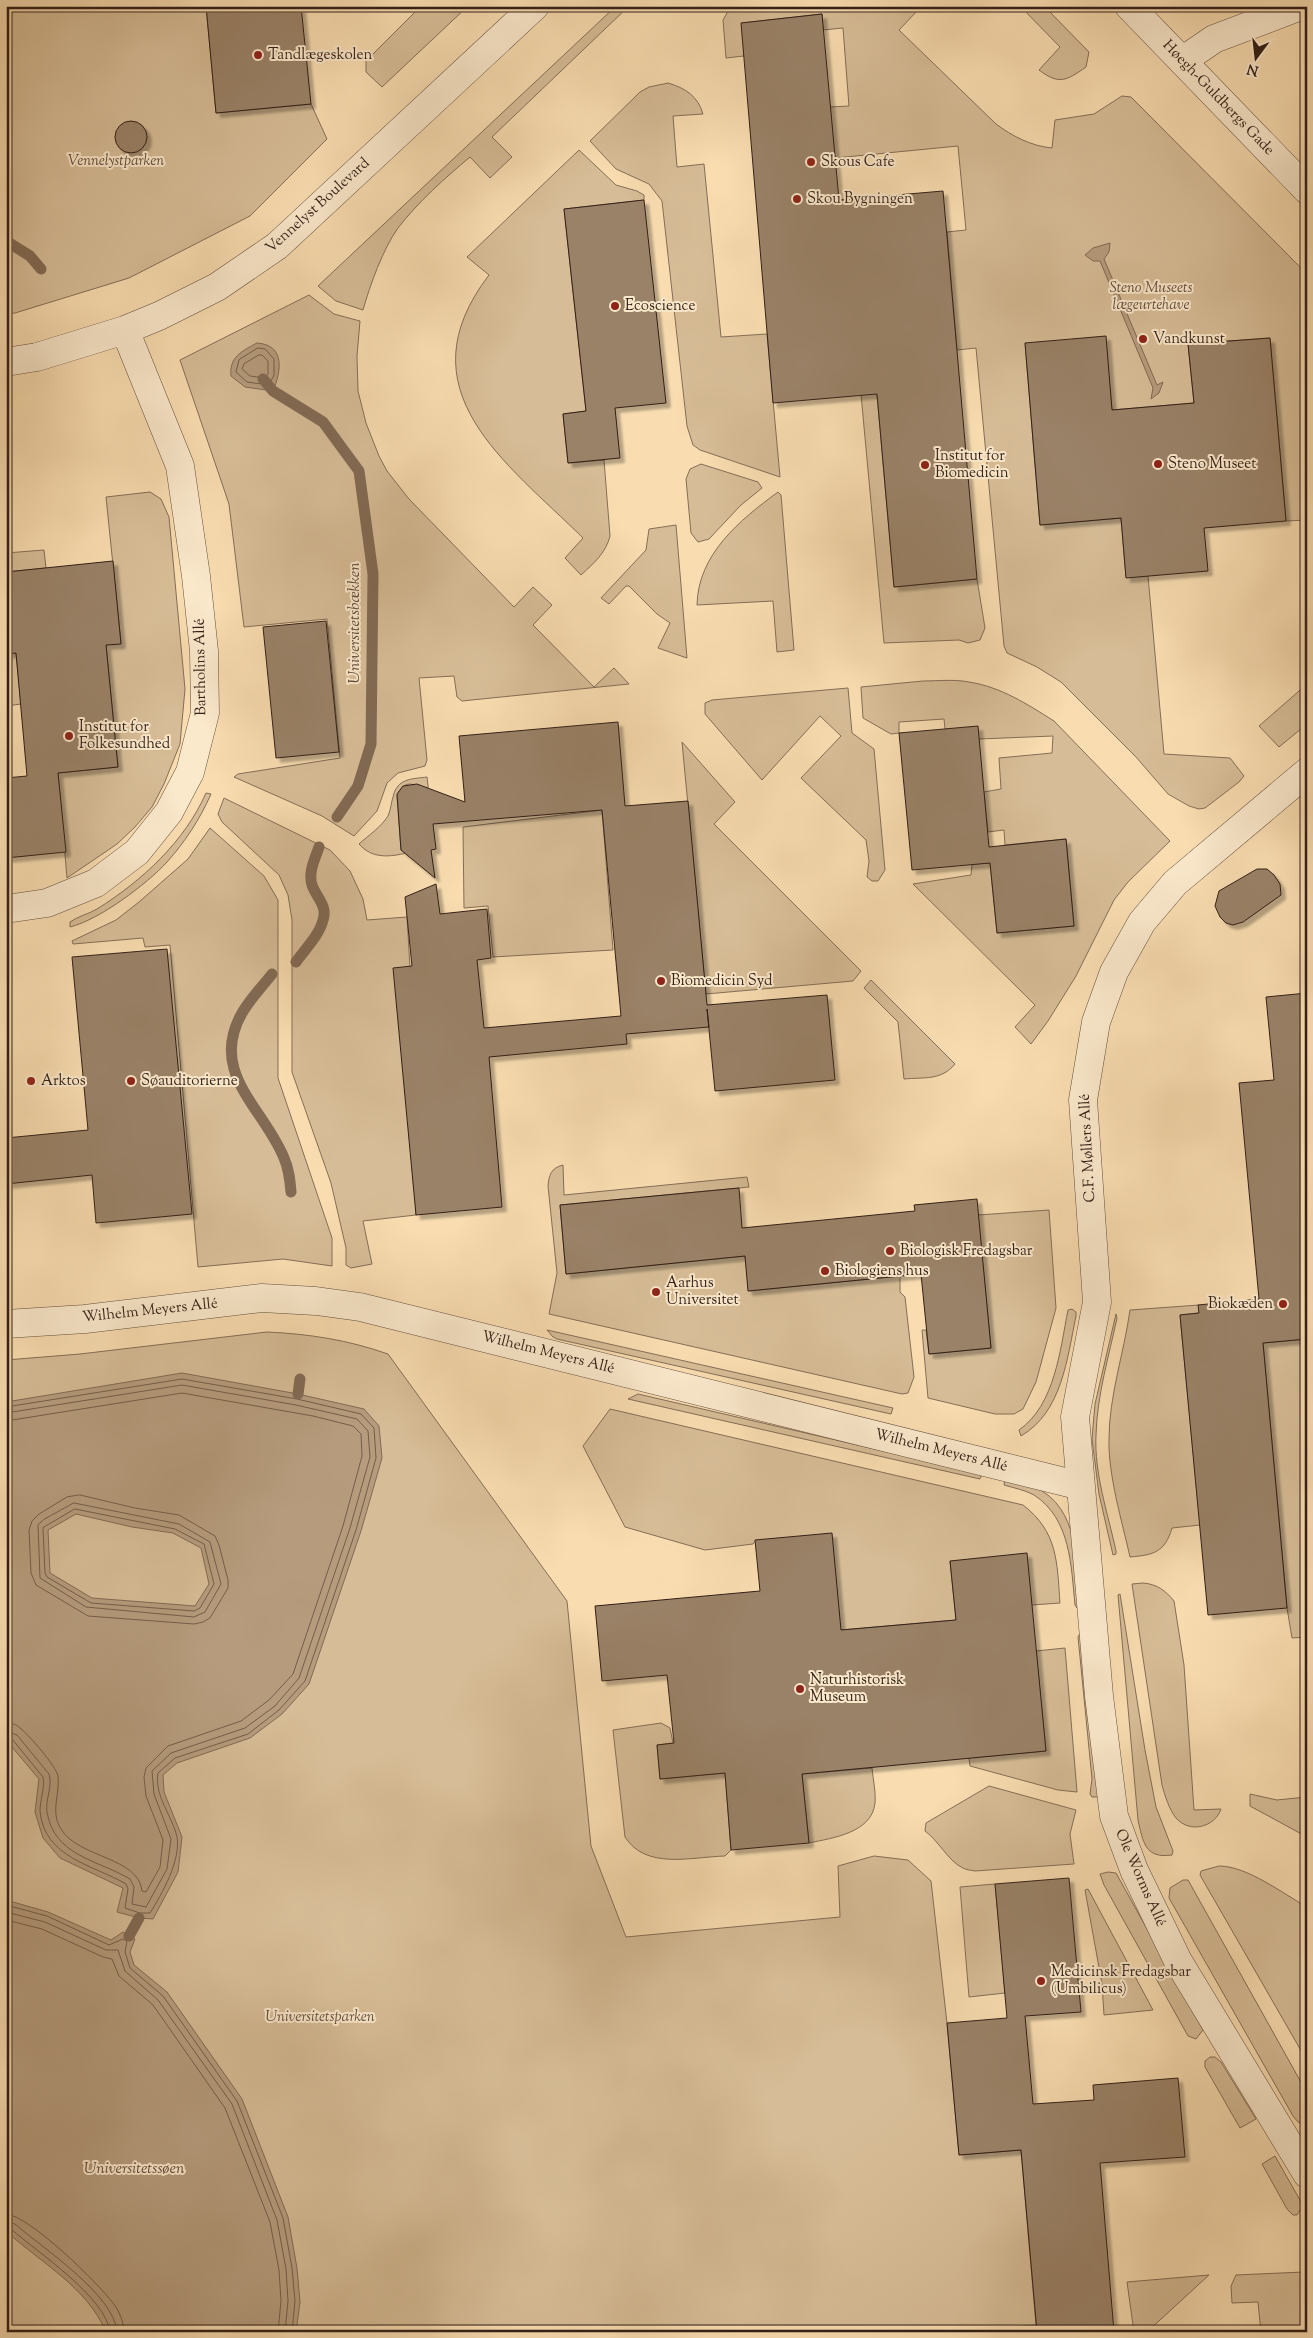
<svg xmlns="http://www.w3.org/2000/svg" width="1313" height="2338" viewBox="0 0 1313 2338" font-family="'Sorts Mill Goudy',serif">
<defs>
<filter id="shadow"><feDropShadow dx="4.5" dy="4.5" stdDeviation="1" flood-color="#0004"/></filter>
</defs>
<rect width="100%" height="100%" fill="#f9ddb1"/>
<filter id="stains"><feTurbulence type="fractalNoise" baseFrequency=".004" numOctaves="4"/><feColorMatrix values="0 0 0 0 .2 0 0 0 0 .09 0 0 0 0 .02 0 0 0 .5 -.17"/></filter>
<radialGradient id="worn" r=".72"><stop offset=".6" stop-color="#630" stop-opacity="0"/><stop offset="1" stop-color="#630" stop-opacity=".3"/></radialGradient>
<path fill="#d7bd97" stroke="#856e57" d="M 6,6 L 206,6 L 216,113 L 311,104 L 327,139 L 250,216 L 129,278 L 15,313 L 6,314 Z
M 421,6 L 468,6 L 382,87 L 366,72 L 366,61 Z
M 616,6 L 629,6 L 492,137 L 512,157 L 490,178 L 470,157 C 445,178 418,202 398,228 C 383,249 370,285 363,310 L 336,301 L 318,286 Z
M 731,6 L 916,6 L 919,9 L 899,30 L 996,124 C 1012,136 1031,146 1052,148 L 1055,120 L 1094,114 L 1122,96 L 1131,97 L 1307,274 L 1307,520 L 1286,521 L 1270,338 L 1188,344 L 1194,403 L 1112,410 L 1107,359 L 1025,343 L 1040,525 L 1121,518 L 1126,577 L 1148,576 L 1164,754 L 1230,758 L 1244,776 L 1239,782 L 1205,808 L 1199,809 L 1189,806 L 1168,794 L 1136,757 L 1061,682 L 1037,667 L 1007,653 L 1004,646 L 976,348 L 957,350 L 947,232 L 966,230 L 958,146 L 835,158 L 830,107 L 849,106 L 843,28 L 823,30 L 822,14 L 742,23 L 744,56 L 726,58 L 723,20 Z
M 1020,6 L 1044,6 L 1089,52 L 1086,67 C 1066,81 1059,85 1039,70 L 1060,47 Z
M 668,83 C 685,88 698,96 703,114 L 673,116 L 677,167 L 704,164 L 721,337 L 767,334 L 780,477 L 700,450 L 693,445 L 687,426 L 662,201 L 649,184 L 616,169 L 590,141 L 640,92 L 649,87 Z
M 579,150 L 616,185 L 637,191 L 644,195 L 644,200 L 564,209 L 586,411 L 563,414 L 568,463 L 604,460 L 610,536 C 606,553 593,564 581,575 L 565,558 L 583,538 C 506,462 401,390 489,275 L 467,257 Z
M 309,295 L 334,314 L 360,321 L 357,356 L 358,391 L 366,423 L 379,456 L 387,471 L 409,499 L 514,607 L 533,587 L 552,605 L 533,625 L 594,687 L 614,668 L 629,684 L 462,701 L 457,697 L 454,676 L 419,678 L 427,760 L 425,766 L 398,773 L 387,783 L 377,811 L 354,836 L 322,816 L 234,777 L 238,774 L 340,758 L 327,619 L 244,627 L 229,504 L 180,360 Z
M 873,350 L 894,587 L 977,579 L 985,628 L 980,640 L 968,643 L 959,640 L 884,643 L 857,351 Z
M 701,464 L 758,482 L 762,488 L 741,505 L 709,539 L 698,542 L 691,533 L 686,479 L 690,469 Z
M 150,492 L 161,499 L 169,517 L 185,689 L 180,744 L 164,784 L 152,807 L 135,827 L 117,844 L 67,878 L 58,773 L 118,767 L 106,645 L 121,643 L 106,497 Z
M 778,492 L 781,495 L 794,650 L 777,652 L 773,601 L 697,605 C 698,554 740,520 778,492 Z
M 676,525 L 687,658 L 658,648 L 670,623 L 657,614 L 629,586 L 626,586 L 609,604 L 601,598 L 646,550 L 649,529 Z
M 44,550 L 46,568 L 6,572 L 6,553 Z
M 16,653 L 21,704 L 6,706 L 6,654 Z
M 923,681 C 938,681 954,679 969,682 C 1001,687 1027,704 1054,721 L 1170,841 L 1128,882 L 1114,900 L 1076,976 L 1048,1021 L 1031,1044 L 1015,1027 L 1035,1005 L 913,884 L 971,875 L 972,864 L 990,863 L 997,933 L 1074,926 L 1066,839 L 1005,845 L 1004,830 L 988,832 L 984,792 L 1001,789 L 999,758 L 1052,753 L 1053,736 L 979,739 L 945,729 L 944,719 L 899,722 L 899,733 L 891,734 L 863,718 L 861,687 Z
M 1307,684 L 1307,724 L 1279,747 L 1259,726 Z
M 848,688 L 852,733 L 874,749 L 885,870 L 878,881 L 872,881 L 867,877 L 869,861 L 866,840 L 801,778 L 841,736 L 820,716 L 762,780 L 705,714 L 705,703 L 712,700 Z
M 682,742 L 735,802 L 714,824 L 861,971 L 853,981 L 706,994 Z
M 427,777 L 429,795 C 418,785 405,776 397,796 L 401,850 L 407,853 C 389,857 372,859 359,844 C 369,835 381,827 388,816 C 391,809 391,803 393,797 C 397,778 412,779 427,777 Z
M 206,793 L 211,794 C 200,819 185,842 167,862 C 147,884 99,920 70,927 L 70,922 C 78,916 89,914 97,909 C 142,881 185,841 206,793 Z
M 224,798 L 330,850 L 350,871 L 363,899 L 367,920 L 407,917 L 410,967 L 416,1215 L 363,1221 L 372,1264 L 351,1268 L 346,1265 L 346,1248 L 331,1183 L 292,1072 L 292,920 L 288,895 L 279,875 L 222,822 L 218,814 Z
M 602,810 L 613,950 L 493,957 L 488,906 L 464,908 L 463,827 Z
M 210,828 L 264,876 L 278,900 L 278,1078 L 332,1238 L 332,1266 L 283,1259 L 198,1267 L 170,945 L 145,947 L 143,938 L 73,944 L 72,941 L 116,920 L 139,902 L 188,859 Z
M 871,980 L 955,1064 C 941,1081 924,1077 904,1079 L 898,1022 L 864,988 Z
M 563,1165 L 564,1195 L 747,1177 L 749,1187 L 560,1205 L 566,1274 L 745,1256 L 749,1291 L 900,1276 L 900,1292 L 905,1297 L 914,1377 L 908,1393 L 902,1394 L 549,1314 L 557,1273 L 548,1186 C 549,1175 551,1168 563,1165 Z
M 1049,1210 L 1056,1308 L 1036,1382 L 1023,1409 L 1014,1414 L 995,1414 L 928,1398 L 922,1330 L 926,1330 L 929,1354 L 991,1348 L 978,1215 Z
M 1199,1305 L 1199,1313 L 1180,1315 L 1200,1525 L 1172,1528 C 1165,1552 1154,1555 1130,1557 C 1122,1521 1108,1475 1109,1439 C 1109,1396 1124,1353 1130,1310 Z
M 1072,1309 L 1076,1312 L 1076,1316 C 1067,1359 1062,1412 1021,1436 L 1019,1430 C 1055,1405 1060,1350 1068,1310 Z
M 1116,1314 L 1117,1318 C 1109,1356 1097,1395 1096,1435 C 1094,1473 1108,1514 1116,1551 L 1116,1554 L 1113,1555 L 1099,1494 L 1092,1439 L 1095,1404 Z
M 547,1330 L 893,1408 L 891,1414 L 557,1339 L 553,1337 Z
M 267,1332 C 310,1334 348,1340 388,1354 L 567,1601 L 591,1846 L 626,1937 L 840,1917 L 838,1866 L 874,1856 L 908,1860 L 931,1881 L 947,2023 L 959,2155 L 1021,2150 L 1036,2325 L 957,2332 L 6,2332 L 6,1360 L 80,1354 Z
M 1307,1339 L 1307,1637 L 1292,1638 L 1287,1608 L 1263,1343 Z
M 638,1394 L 982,1474 L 980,1479 L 628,1399 Z
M 610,1409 L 1023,1505 C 1058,1532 1057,1562 1060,1603 L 1032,1605 L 950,1561 L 956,1620 L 841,1630 L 756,1540 L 753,1544 L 705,1550 L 625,1527 L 583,1446 Z
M 1005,1479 C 1014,1482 1025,1484 1034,1487 C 1080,1506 1077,1567 1080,1607 L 1077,1608 L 1075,1605 C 1071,1566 1071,1519 1034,1495 C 1025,1490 1014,1488 1004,1485 Z
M 1143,1583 C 1157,1584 1166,1591 1174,1601 L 1184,1665 L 1194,1810 L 1221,1809 C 1215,1827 1190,1834 1176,1818 C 1169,1809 1165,1796 1162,1785 L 1132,1584 Z
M 1120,1594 L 1145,1750 L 1156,1807 L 1173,1851 L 1172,1855 C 1145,1859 1143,1842 1138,1820 L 1118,1595 Z
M 1080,1633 L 1099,1797 L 1092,1797 L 1090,1794 L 1092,1779 L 1080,1657 L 1078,1637 Z
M 1065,1648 L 1077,1792 L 1058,1790 L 970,1766 L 969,1758 L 1046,1751 L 1036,1651 Z
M 1307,1652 L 1307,1837 L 1250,1806 L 1250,1794 L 1277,1800 L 1306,1797 L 1302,1653 Z
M 661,1723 L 670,1728 L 673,1743 L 657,1745 L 660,1779 L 725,1773 L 731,1850 L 725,1856 C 691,1857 646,1870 625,1837 L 613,1730 Z
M 872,1768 C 873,1779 876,1792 875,1803 C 872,1833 832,1838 809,1843 L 802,1774 Z
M 989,1786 L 1076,1810 L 1070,1834 L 1074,1864 L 975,1871 C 971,1870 966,1870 963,1868 C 949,1862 938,1840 925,1831 L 926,1823 Z
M 1219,1866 C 1247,1866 1282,1893 1307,1907 L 1307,2061 L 1200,1875 L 1201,1871 Z
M 1108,1872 L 1116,1873 L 1203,2030 L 1196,2039 L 1188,2036 L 1104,1885 L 1100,1874 Z
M 1183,1880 L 1188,1880 L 1307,2093 L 1307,2122 L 1304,2124 L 1298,2122 L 1293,2116 L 1169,1898 L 1170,1888 Z
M 995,1884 L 1005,1993 L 969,1997 L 960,1887 Z
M 1088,1889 L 1153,2010 L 1104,2015 L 1102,1984 L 1085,1890 Z
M 1210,2057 L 1215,2057 L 1221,2062 L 1256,2119 L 1240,2128 L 1205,2067 L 1205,2061 Z
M 1275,2156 L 1300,2200 L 1302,2207 L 1297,2215 L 1293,2215 L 1287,2209 L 1262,2164 Z
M 1304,2272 L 1307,2278 L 1307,2332 L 1261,2332 L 1258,2302 L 1232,2303 L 1231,2286 L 1236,2275 Z
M 1209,2275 L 1147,2332 L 1134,2332 L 1127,2282 Z"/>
<path fill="#b69c7d" stroke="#826a54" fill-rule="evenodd" d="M 1110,243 L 1109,252 L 1104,259 L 1157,385 L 1163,382 L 1159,393 L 1151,399 L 1153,388 L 1100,261 L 1093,261 L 1085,255 L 1093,248 Z
M 257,343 C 286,345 281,372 273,391 L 245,387 L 231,376 C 229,357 242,351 257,343 Z
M 182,1373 L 298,1394 L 364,1409 L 379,1426 L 382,1458 L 361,1531 L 309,1684 L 282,1714 L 250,1738 L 177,1763 L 163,1775 L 164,1792 L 182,1837 L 178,1872 L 153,1919 L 139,1918 L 117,1912 L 123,1888 L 60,1858 L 43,1838 L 35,1812 L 39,1779 L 6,1740 L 6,1402 ZM 76,1514 L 132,1527 L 173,1533 L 201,1548 L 209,1584 L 195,1606 L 92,1598 L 50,1573 L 48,1530 Z
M 6,1900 L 48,1912 L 111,1940 L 123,1932 L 135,1939 L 130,1952 L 134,1965 L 167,1992 L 242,2099 L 288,2217 L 297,2268 L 300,2302 L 296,2332 L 106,2332 C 87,2287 41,2263 6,2231 Z"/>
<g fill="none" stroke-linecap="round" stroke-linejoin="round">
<path stroke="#745e4a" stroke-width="1" d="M 258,348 L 265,349 L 274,359 L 274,375 L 269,385 L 247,382 L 236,372 L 239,360 Z
M 259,355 L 262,355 L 268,361 L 268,374 L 265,378 L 250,376 L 242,369 L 244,364 Z
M 6,1407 L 182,1379 L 297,1399 L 361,1414 L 374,1428 L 376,1458 L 356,1530 L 305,1681 L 279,1710 L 248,1734 L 175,1758 L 158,1773 C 154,1796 172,1815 177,1837 C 181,1860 162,1894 150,1913 L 140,1913 L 125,1908 L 128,1889 L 126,1884 C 94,1865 44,1858 40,1811 C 40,1800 45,1788 43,1777 L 12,1739 L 6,1737
M 6,1413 L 182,1385 L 296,1405 L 357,1419 L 368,1431 L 370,1457 L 350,1528 L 299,1678 L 275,1706 L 245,1728 L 171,1753 L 152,1771 L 154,1794 L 171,1839 L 167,1869 L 146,1907 L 132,1904 L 134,1887 L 130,1879 C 98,1860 54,1856 47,1812 C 45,1800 53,1786 49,1774 L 17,1735 L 6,1731
M 6,1421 L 182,1393 L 313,1416 L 353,1426 L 361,1434 L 362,1456 L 343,1526 L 293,1674 L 269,1700 L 241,1721 L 168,1746 L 146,1768 L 144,1777 L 146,1796 L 163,1840 L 160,1867 L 146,1892 L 142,1891 C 139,1857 78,1858 61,1829 C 50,1812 60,1795 58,1776 C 56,1766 29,1735 20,1728 C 16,1724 12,1723 6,1723
M 80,1495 L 135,1508 L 179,1515 L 215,1536 L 219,1545 L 228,1580 L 228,1588 L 210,1618 L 203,1622 L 194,1624 L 88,1616 L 36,1585 L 31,1573 L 29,1530 L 32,1521 L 39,1514 L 67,1497 Z
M 74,1503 L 179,1524 L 210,1542 L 221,1584 L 205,1612 L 194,1617 L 86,1607 L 40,1578 L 38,1525 L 43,1520 Z
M 75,1509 L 175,1529 L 204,1544 L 214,1584 L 200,1608 L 194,1611 L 91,1603 L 47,1577 L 45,1573 L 43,1528 Z
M 6,1905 L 47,1916 L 109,1945 L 123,1939 L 127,1941 L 125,1952 L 130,1968 L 163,1996 L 237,2101 L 283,2218 L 292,2268 L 295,2301 L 292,2332
M 6,1912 L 45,1922 L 106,1950 L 118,1950 L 125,1971 L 158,2000 L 232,2104 L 277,2220 L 286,2269 L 288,2301 L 285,2332
M 6,1920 L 42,1929 L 103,1957 L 112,1959 L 119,1976 L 153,2005 L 225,2108 L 270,2222 L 279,2270 L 281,2301 L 278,2332
M 6,2214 C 29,2215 98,2283 113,2303 C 119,2310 124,2323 124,2332
M 6,2222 L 15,2224 C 41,2247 115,2295 117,2332
M 6,2228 L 11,2229 C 37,2252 106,2297 110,2332"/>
<path stroke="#826a54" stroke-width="11" d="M 6,241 L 30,256 L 41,269
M 263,379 L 273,391 L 323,422 L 359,471 L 373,574 L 371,744 L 358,786 L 337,817
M 296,962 C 305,949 319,936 323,920 C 328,906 316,897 312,885 C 308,872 315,859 319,847
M 272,974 C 262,987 250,999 242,1013 C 208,1073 264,1108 284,1158 C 289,1169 290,1180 291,1192
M 298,1394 L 300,1379
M 129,1936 L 139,1918"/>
</g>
<path fill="#9a8267" stroke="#331f17" filter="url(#shadow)" d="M 206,6 L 301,6 L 311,104 L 216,113 Z
M 822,14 L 839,200 L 943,191 L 977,579 L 894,587 L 877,394 L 773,403 L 741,23 Z
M115 137a16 16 0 1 1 32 0a16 16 0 1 1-32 0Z
M 644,200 L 666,403 L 615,408 L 620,458 L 568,463 L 563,414 L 586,411 L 564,209 Z
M 1106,336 L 1112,410 L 1194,403 L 1188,344 L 1270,338 L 1286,521 L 1204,528 L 1208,571 L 1126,578 L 1121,518 L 1040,525 L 1025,343 Z
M 113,561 L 121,644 L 106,645 L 118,767 L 58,773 L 66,852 L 6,858 L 6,778 L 27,776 L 16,653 L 6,654 L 6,572 Z
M 326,621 L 339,752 L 276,758 L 263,627 Z
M 618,722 L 625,806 L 688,801 L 707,1005 L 827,995 L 835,1080 L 715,1091 L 707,1009 L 709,1027 L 626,1034 L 627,1044 L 489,1057 L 502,1207 L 416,1215 L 393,968 L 412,966 L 405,897 L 436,884 L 440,914 L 487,909 L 491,958 L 477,960 L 484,1028 L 621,1016 L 602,810 L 433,824 L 436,849 L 431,850 L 435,878 L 401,850 L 397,794 L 403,786 L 417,784 L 465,802 L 459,736 Z
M 978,726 L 989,847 L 1066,839 L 1074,926 L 997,933 L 990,863 L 912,870 L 899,733 Z
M 1257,869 L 1267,869 L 1274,875 L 1280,884 L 1281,895 L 1243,922 L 1233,925 L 1226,923 L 1220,917 L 1215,906 L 1219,891 Z
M 167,949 L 192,1214 L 96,1223 L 92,1175 L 6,1184 L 6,1138 L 88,1130 L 72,957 Z
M 1307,993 L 1307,1339 L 1263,1343 L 1287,1608 L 1208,1615 L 1180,1315 L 1199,1313 L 1198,1305 L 1259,1299 L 1239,1083 L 1274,1080 L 1266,997 Z
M 739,1188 L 742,1228 L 915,1211 L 914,1205 L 977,1199 L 991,1348 L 929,1354 L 921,1274 L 748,1291 L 745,1256 L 566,1274 L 560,1205 Z
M 832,1533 L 841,1630 L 956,1620 L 950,1561 L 1027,1553 L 1046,1751 L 802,1774 L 809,1843 L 731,1850 L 725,1773 L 660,1779 L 657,1745 L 674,1743 L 667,1675 L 602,1681 L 595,1606 L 760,1591 L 755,1540 Z
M 1069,1878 L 1081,2012 L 1025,2016 L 1033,2104 L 1094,2100 L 1093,2085 L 1178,2078 L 1185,2157 L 1100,2163 L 1114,2332 L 1037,2332 L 1021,2150 L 959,2155 L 947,2023 L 1007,2018 L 995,1884 Z"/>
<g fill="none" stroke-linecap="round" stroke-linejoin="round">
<defs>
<path id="minor" d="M 1129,6 L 1307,190
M 1182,61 L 1214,39 L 1301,6
M 6,362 L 37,357 L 125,330 L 159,316 L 217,287 L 277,246 L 535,6
M 1307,772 L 1175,883 L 1142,922 L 1114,972 L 1096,1022 L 1083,1100 L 1097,1302 L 1075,1417 L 1099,1696 L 1114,1816 L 1134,1870 L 1178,1961 L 1307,2174
M 6,909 L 47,903 L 96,883 L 137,852 L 169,812 L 190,772 L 205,713 L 204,651 L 196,576 L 180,466 L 125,330
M 6,1324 L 85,1319 L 262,1298 L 316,1301 L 360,1307 L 1081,1486"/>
</defs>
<use href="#minor" stroke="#644e3e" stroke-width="29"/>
<use href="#minor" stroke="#fbe9cc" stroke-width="28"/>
</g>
<g fill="#8f2418" stroke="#fbe9cc" stroke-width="2">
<circle cx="258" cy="55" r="5"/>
<circle cx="811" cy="162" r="5"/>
<circle cx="797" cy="199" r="5"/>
<circle cx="615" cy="306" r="5"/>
<circle cx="1143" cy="339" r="5"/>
<circle cx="1158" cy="464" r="5"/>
<circle cx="925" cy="465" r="5"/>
<circle cx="69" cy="736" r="5"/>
<circle cx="661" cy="981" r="5"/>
<circle cx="31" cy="1081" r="5"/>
<circle cx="131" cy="1081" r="5"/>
<circle cx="890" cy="1251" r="5"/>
<circle cx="825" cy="1271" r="5"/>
<circle cx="656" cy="1292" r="5"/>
<circle cx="1283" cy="1304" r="5"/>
<circle cx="800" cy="1689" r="5"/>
<circle cx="1041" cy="1981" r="5"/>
</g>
<g text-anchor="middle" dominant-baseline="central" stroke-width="4" stroke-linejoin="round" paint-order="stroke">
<g font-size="15" fill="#331f17" stroke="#fbe9cc" text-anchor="start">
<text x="268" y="55">Tandlægeskolen</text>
<text x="821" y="162">Skous Cafe</text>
<text x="807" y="199">Skou Bygningen</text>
<text x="625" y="306">Ecoscience</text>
<text x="1153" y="339">Vandkunst</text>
<text x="935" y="456">Institut for<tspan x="935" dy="17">Biomedicin</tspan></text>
<text x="1168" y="464">Steno Museet</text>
<text x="79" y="727">Institut for<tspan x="79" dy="17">Folkesundhed</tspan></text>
<text x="671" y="981">Biomedicin Syd</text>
<text x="41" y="1081">Arktos</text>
<text x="141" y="1081">Søauditorierne</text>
<text x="900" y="1251">Biologisk Fredagsbar</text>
<text x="835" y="1271">Biologiens hus</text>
<text x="666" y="1283">Aarhus<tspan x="666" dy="17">Universitet</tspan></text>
<text x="1273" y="1304" text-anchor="end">Biokæden</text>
<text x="810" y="1680">Naturhistorisk<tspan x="810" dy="17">Museum</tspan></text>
<text x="1051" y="1972">Medicinsk Fredagsbar<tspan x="1051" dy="17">(Umbilicus)</tspan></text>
</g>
<g font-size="15" fill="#331f17" stroke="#fbe9cc">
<text transform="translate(1218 98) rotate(46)">Høegh-Guldbergs Gade</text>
<text transform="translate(318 206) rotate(-42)">Vennelyst Boulevard</text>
<text transform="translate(201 667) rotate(-91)">Bartholins Allé</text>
<text transform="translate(1088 1148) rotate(-93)">C.F. Møllers Allé</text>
<text transform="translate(150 1311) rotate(-6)">Wilhelm Meyers Allé</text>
<text transform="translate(548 1353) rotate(14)">Wilhelm Meyers Allé</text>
<text transform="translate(941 1451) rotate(14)">Wilhelm Meyers Allé</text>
<text transform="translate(1140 1878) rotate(66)">Ole Worms Allé</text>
</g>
<g font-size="15" font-style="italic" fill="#644e3d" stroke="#fbe9cc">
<text x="116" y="161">Vennelystparken</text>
<text x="1151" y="288">Steno Museets<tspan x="1151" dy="17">lægeurtehave</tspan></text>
<text x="320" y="2017">Universitetsparken</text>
</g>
<g font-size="16" font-style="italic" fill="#614b3b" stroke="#fbe9cc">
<text transform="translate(355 623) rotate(-90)">Universitetsbækken</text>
<text x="134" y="2169">Universitetssøen</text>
</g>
</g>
<rect width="1313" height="2338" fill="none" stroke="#f9ddb1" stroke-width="25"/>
<rect x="8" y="8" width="1298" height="2323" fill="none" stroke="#331f17" stroke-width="2.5"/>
<rect x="12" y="12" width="1288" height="2313" fill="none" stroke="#331f17"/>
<g transform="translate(1256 58) rotate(195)" stroke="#fbe9cc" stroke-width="4" paint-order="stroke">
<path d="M0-4L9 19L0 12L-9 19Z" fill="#331f17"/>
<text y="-8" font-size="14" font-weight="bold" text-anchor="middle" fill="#331f17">N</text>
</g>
<rect width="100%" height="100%" filter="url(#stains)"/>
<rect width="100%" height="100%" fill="url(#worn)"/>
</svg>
